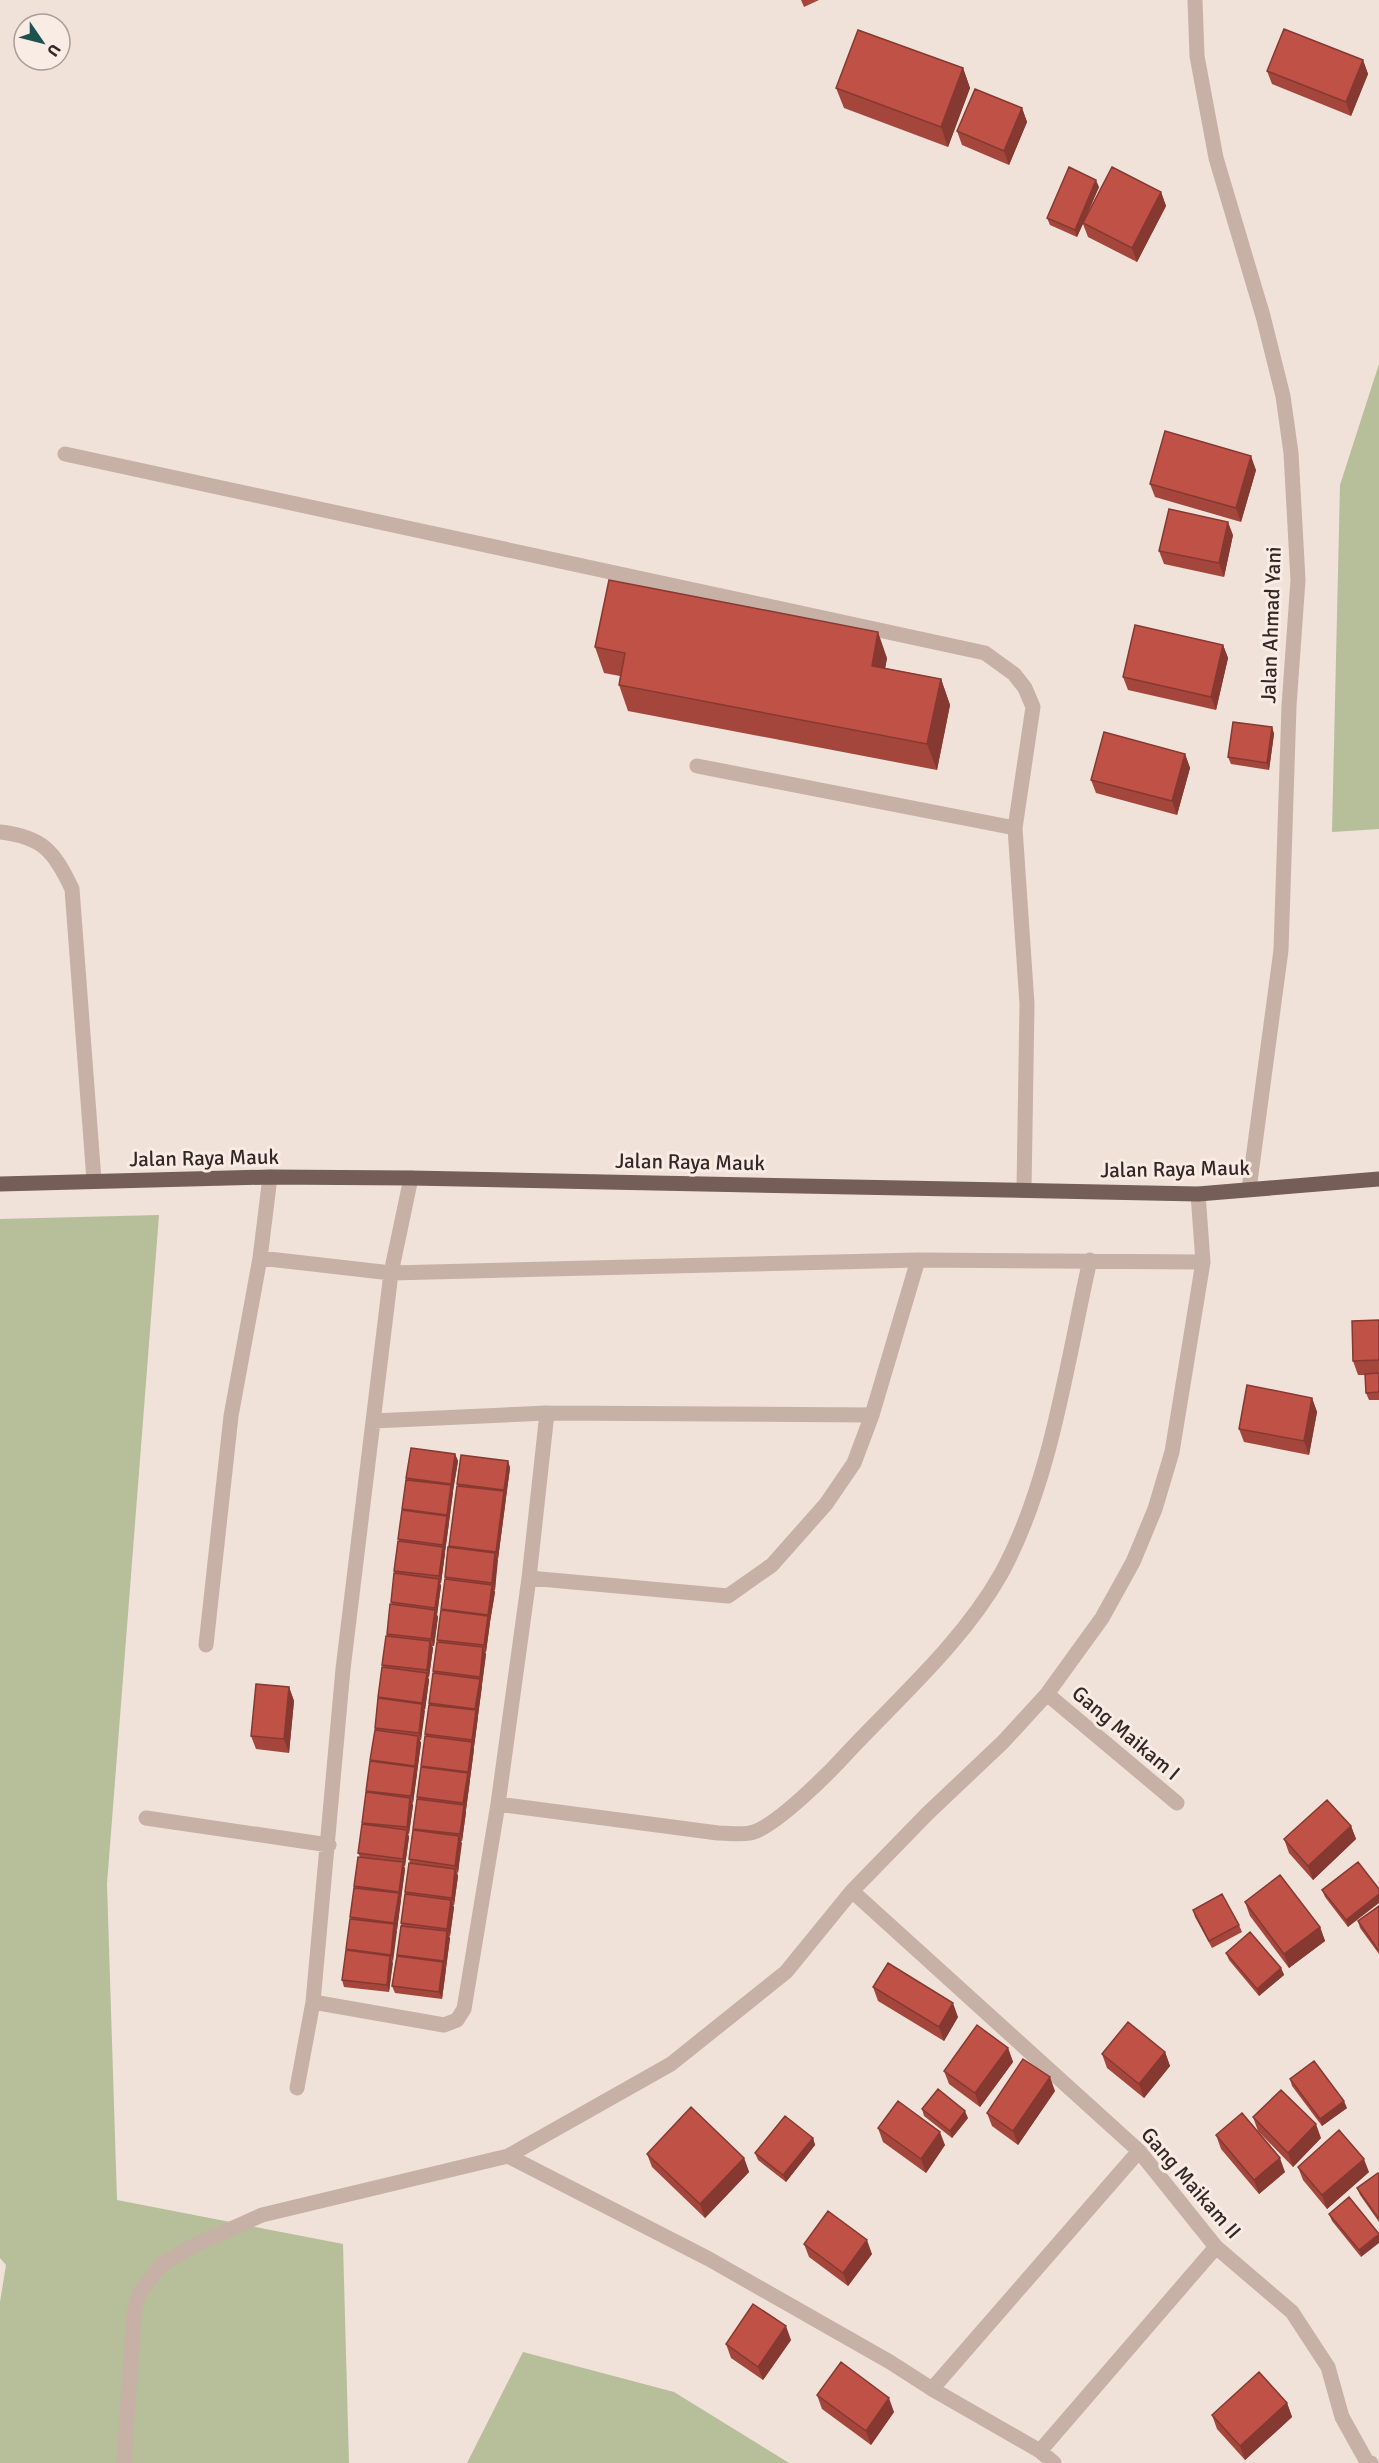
<svg xmlns="http://www.w3.org/2000/svg" width="1379" height="2463" viewBox="0 0 1379 2463" font-family="Signika,sans-serif">
<rect width="100%" height="100%" fill="#f0e1d9"/>
<path fill="#b7be9a" d="M 1379,364 L 1379,829 L 1332,832 L 1340,485 Z
M 159,1215 L 107,1884 L 117,2200 L 343,2244 L 349,2463 L 0,2463 L 0,2302 L 6,2265 L 0,2258 L 0,1219 Z
M 523,2352 L 674,2392 L 789,2463 L 467,2463 Z"/>
<g fill="none" stroke-linecap="round" stroke-linejoin="round">
<path stroke="#c7b0a5" stroke-width="15" d="M 1195,0 L 1197,56 L 1216,158 L 1263,316 L 1283,396 L 1291,453 L 1298,580 L 1289,706 L 1281,950 L 1249,1189
M 65,454 L 985,653 L 1014,674 L 1025,688 L 1033,707 L 1015,828 L 1027,1004 L 1024,1189
M 697,766 L 1015,828
M 0,832 C 43,837 54,851 72,889 L 94,1180
M 260,1258 L 391,1273 L 918,1260 L 1203,1262
M 373,1421 L 547,1413 L 872,1415
M 529,1578 L 728,1596 L 772,1565 L 826,1504 L 854,1463 L 872,1415 L 918,1260
M 206,1645 L 231,1416 L 260,1258 L 270,1177
M 1047,1694 L 1177,1803
M 498,1804 L 718,1833 C 728,1833 740,1835 750,1833 C 774,1829 832,1770 850,1750 C 902,1695 963,1641 1001,1574 C 1051,1483 1067,1361 1090,1260
M 146,1818 L 329,1845
M 852,1891 L 1139,2151 L 1216,2247 L 1292,2312 L 1328,2367 L 1342,2417 L 1367,2462 L 1371,2463
M 313,2002 L 444,2025 L 457,2020 L 464,2009 L 498,1804 L 529,1578 L 547,1413
M 297,2088 L 313,2002 L 343,1669 L 391,1273 L 411,1178
M 1139,2151 L 932,2389 L 1040,2451 L 1216,2247
M 508,2156 L 709,2259 L 890,2362 L 932,2389
M 1040,2451 L 1054,2463
M 124,2463 L 134,2312 L 139,2294 L 161,2265 L 193,2246 L 262,2215 L 508,2156 L 671,2064 L 786,1972 L 852,1891 L 928,1813 L 1003,1742 L 1047,1694 L 1102,1618 L 1133,1562 L 1155,1509 L 1172,1452 L 1203,1262 L 1198,1194"/>
<path stroke="#755d58" stroke-width="15" d="M 0,1184 L 270,1177 L 411,1178 L 1198,1194 L 1379,1179"/>
</g>
<path fill="#a5463c" d="M 801,0 L 819,0 L 804,7 Z
M 1363,60 L 1368,74 L 1351,116 L 1272,84 L 1267,71 Z
M 963,68 L 970,88 L 948,147 L 844,108 L 836,88 Z
M 1022,108 L 1027,122 L 1009,165 L 962,145 L 957,131 Z
M 1099,187 L 1086,217 L 1161,192 L 1166,206 L 1137,262 L 1088,237 L 1083,224 L 1077,237 L 1050,225 L 1047,218 Z
M 1256,470 L 1241,522 L 1155,497 L 1150,484 Z
M 1233,535 L 1224,577 L 1164,564 L 1159,551 Z
M 1223,645 L 1228,658 L 1216,710 L 1128,690 L 1123,677 Z
M 595,647 L 887,658 L 885,668 L 941,679 L 950,705 L 937,770 L 628,711 L 619,685 L 620,676 L 604,673 Z
M 1272,727 L 1274,734 L 1269,770 L 1231,764 L 1228,757 Z
M 1185,754 L 1190,768 L 1177,815 L 1096,793 L 1091,780 Z
M 1379,1320 L 1379,1400 L 1369,1400 L 1366,1393 L 1365,1375 L 1358,1375 L 1353,1361 Z
M 1312,1398 L 1317,1412 L 1309,1455 L 1244,1442 L 1239,1429 Z
M 455,1454 L 458,1461 L 453,1491 L 453,1492 L 441,1583 L 440,1583 L 441,1586 L 437,1615 L 438,1617 L 434,1646 L 432,1646 L 433,1648 L 429,1677 L 428,1677 L 429,1680 L 425,1710 L 424,1709 L 421,1740 L 420,1740 L 421,1743 L 413,1803 L 412,1803 L 413,1805 L 409,1834 L 408,1834 L 409,1837 L 405,1866 L 404,1866 L 405,1869 L 401,1899 L 397,1930 L 396,1930 L 389,1992 L 344,1987 L 342,1980 L 347,1950 L 354,1886 L 360,1857 L 358,1853 L 367,1793 L 366,1791 L 371,1761 L 370,1760 L 375,1730 L 375,1728 L 378,1697 L 383,1667 L 382,1665 L 392,1605 L 391,1602 L 395,1573 L 394,1571 L 399,1541 L 406,1478 Z
M 508,1461 L 510,1468 L 498,1559 L 497,1559 L 495,1590 L 494,1590 L 495,1592 L 490,1622 L 486,1652 L 485,1652 L 486,1654 L 478,1716 L 478,1717 L 474,1747 L 474,1749 L 466,1810 L 466,1812 L 462,1841 L 461,1841 L 458,1873 L 457,1872 L 458,1876 L 454,1905 L 453,1905 L 454,1907 L 450,1936 L 449,1936 L 450,1938 L 442,1999 L 395,1993 L 392,1986 L 401,1926 L 401,1923 L 405,1894 L 405,1892 L 410,1863 L 409,1859 L 417,1799 L 417,1797 L 422,1767 L 421,1766 L 426,1736 L 425,1734 L 429,1705 L 429,1703 L 434,1673 L 433,1671 L 438,1642 L 437,1640 L 446,1579 L 445,1577 L 449,1546 L 458,1486 L 457,1484 Z
M 289,1687 L 294,1701 L 289,1753 L 256,1749 L 251,1736 Z
M 1351,1826 L 1356,1839 L 1313,1880 L 1289,1853 L 1284,1839 Z
M 1358,1862 L 1348,1927 L 1325,1897 L 1322,1890 Z
M 1245,1902 L 1320,1927 L 1325,1941 L 1289,1968 L 1250,1916 Z
M 1379,1906 L 1379,1954 L 1360,1928 L 1358,1921 Z
M 1193,1910 L 1239,1925 L 1242,1932 L 1212,1948 L 1195,1917 Z
M 1226,1953 L 1281,1968 L 1284,1975 L 1259,1996 L 1229,1960 Z
M 873,1987 L 958,2017 L 944,2041 L 878,2001 Z
M 1008,2048 L 1013,2062 L 980,2107 L 949,2084 L 944,2071 Z
M 1165,2052 L 1170,2066 L 1144,2098 L 1107,2068 L 1102,2054 Z
M 1290,2079 L 1347,2108 L 1322,2126 L 1292,2086 Z
M 1055,2091 L 1018,2145 L 992,2126 L 987,2113 Z
M 922,2109 L 968,2118 L 952,2138 L 924,2116 Z
M 1253,2117 L 1321,2138 L 1293,2167 L 1258,2131 Z
M 878,2128 L 945,2145 L 926,2173 L 883,2142 Z
M 1216,2135 L 1285,2172 L 1259,2194 L 1221,2149 Z
M 813,2138 L 815,2145 L 786,2182 L 758,2160 L 755,2153 Z
M 647,2154 L 744,2158 L 749,2172 L 705,2218 L 652,2167 Z
M 1298,2167 L 1369,2172 L 1327,2209 L 1303,2180 Z
M 1379,2174 L 1379,2222 L 1360,2195 L 1357,2188 Z
M 1349,2197 L 1361,2257 L 1332,2221 L 1329,2214 Z
M 804,2244 L 872,2254 L 848,2286 L 809,2257 Z
M 791,2340 L 763,2380 L 731,2358 L 726,2344 Z
M 817,2395 L 894,2412 L 871,2445 L 822,2409 Z
M 1287,2403 L 1292,2417 L 1245,2460 L 1217,2429 L 1212,2415 Z"/>
<path fill="#863931" d="M 1363,60 L 1368,74 L 1351,116 L 1346,102 Z
M 963,68 L 970,88 L 948,147 L 941,127 Z
M 1022,108 L 1027,122 L 1009,165 L 1004,151 Z
M 1096,180 L 1099,187 L 1077,237 L 1075,230 Z
M 1161,192 L 1166,206 L 1137,262 L 1132,248 Z
M 1251,456 L 1256,470 L 1241,522 L 1236,508 Z
M 1228,522 L 1233,535 L 1224,577 L 1219,563 Z
M 878,632 L 887,658 L 881,692 L 872,666 Z
M 1223,645 L 1228,658 L 1216,710 L 1211,697 Z
M 941,679 L 950,705 L 937,770 L 927,744 Z
M 1272,727 L 1274,734 L 1269,770 L 1267,763 Z
M 1185,754 L 1190,768 L 1177,815 L 1172,801 Z
M 1312,1398 L 1317,1412 L 1309,1455 L 1304,1441 Z
M 455,1454 L 458,1461 L 453,1491 L 451,1484 Z
M 508,1461 L 510,1468 L 506,1497 L 504,1490 Z
M 451,1485 L 453,1492 L 449,1522 L 447,1515 Z
M 504,1491 L 506,1498 L 498,1559 L 496,1552 Z
M 447,1516 L 449,1523 L 445,1552 L 443,1545 Z
M 443,1547 L 445,1554 L 441,1583 L 439,1576 Z
M 495,1553 L 498,1560 L 495,1590 L 492,1583 Z
M 439,1579 L 441,1586 L 437,1615 L 435,1608 Z
M 492,1585 L 495,1592 L 490,1622 L 488,1615 Z
M 435,1610 L 438,1617 L 434,1646 L 431,1639 Z
M 488,1616 L 490,1623 L 486,1652 L 484,1645 Z
M 430,1641 L 433,1648 L 429,1677 L 427,1670 Z
M 483,1647 L 486,1654 L 482,1684 L 480,1677 Z
M 427,1673 L 429,1680 L 425,1710 L 422,1703 Z
M 480,1679 L 482,1686 L 478,1716 L 475,1709 Z
M 289,1687 L 294,1701 L 289,1753 L 284,1739 Z
M 422,1704 L 425,1711 L 421,1740 L 419,1733 Z
M 476,1710 L 478,1717 L 474,1747 L 472,1740 Z
M 418,1736 L 421,1743 L 417,1773 L 415,1766 Z
M 472,1742 L 474,1749 L 470,1779 L 468,1772 Z
M 415,1767 L 417,1774 L 413,1803 L 411,1796 Z
M 468,1773 L 470,1780 L 466,1810 L 463,1803 Z
M 410,1798 L 413,1805 L 409,1834 L 407,1827 Z
M 464,1805 L 466,1812 L 462,1841 L 460,1834 Z
M 1351,1826 L 1356,1839 L 1313,1880 L 1308,1866 Z
M 407,1830 L 409,1837 L 405,1866 L 403,1859 Z
M 459,1836 L 462,1843 L 458,1873 L 455,1866 Z
M 403,1862 L 405,1869 L 401,1899 L 399,1892 Z
M 455,1869 L 458,1876 L 454,1905 L 452,1898 Z
M 399,1893 L 401,1900 L 397,1930 L 394,1923 Z
M 1379,1894 L 1379,1903 L 1348,1927 L 1346,1920 Z
M 451,1900 L 454,1907 L 450,1936 L 447,1929 Z
M 394,1924 L 397,1931 L 393,1962 L 391,1955 Z
M 1320,1927 L 1325,1941 L 1289,1968 L 1284,1954 Z
M 447,1931 L 450,1938 L 446,1968 L 444,1961 Z
M 390,1956 L 393,1963 L 389,1992 L 387,1985 Z
M 443,1962 L 446,1969 L 442,1999 L 439,1992 Z
M 1281,1968 L 1284,1975 L 1259,1996 L 1257,1989 Z
M 953,2003 L 958,2017 L 944,2041 L 939,2027 Z
M 1008,2048 L 1013,2062 L 980,2107 L 975,2093 Z
M 1165,2052 L 1170,2066 L 1144,2098 L 1139,2084 Z
M 1050,2077 L 1055,2091 L 1018,2145 L 1013,2131 Z
M 1344,2101 L 1347,2108 L 1322,2126 L 1320,2119 Z
M 965,2111 L 968,2118 L 952,2138 L 950,2131 Z
M 1316,2124 L 1321,2138 L 1293,2167 L 1288,2153 Z
M 940,2132 L 945,2145 L 926,2173 L 921,2159 Z
M 813,2138 L 815,2145 L 786,2182 L 783,2175 Z
M 744,2158 L 749,2172 L 705,2218 L 700,2204 Z
M 1280,2158 L 1285,2172 L 1259,2194 L 1254,2180 Z
M 1364,2159 L 1369,2172 L 1327,2209 L 1322,2195 Z
M 1379,2234 L 1379,2243 L 1361,2257 L 1359,2250 Z
M 867,2240 L 872,2254 L 848,2286 L 843,2273 Z
M 786,2326 L 791,2340 L 763,2380 L 758,2367 Z
M 889,2398 L 894,2412 L 871,2445 L 866,2431 Z
M 1287,2403 L 1292,2417 L 1245,2460 L 1240,2446 Z"/>
<path fill="#c05146" stroke="#863931" stroke-width="1.5" d="M 1284,29 L 1363,60 L 1346,102 L 1267,71 Z
M 858,30 L 963,68 L 941,127 L 836,88 Z
M 975,89 L 1022,108 L 1004,151 L 957,131 Z
M 1069,167 L 1096,180 L 1075,230 L 1047,218 Z
M 1112,167 L 1161,192 L 1132,248 L 1083,223 Z
M 1165,431 L 1251,456 L 1236,508 L 1150,484 Z
M 1169,509 L 1228,522 L 1219,563 L 1159,551 Z
M 609,580 L 878,632 L 872,666 L 941,679 L 927,744 L 619,685 L 625,653 L 595,647 Z
M 1135,625 L 1223,645 L 1211,697 L 1123,677 Z
M 1233,722 L 1272,727 L 1267,763 L 1228,757 Z
M 1104,732 L 1185,754 L 1172,801 L 1091,780 Z
M 1379,1320 L 1379,1360 L 1353,1361 L 1352,1321 Z
M 1379,1373 L 1379,1392 L 1366,1393 L 1365,1374 Z
M 1247,1385 L 1312,1398 L 1304,1441 L 1239,1429 Z
M 411,1448 L 455,1454 L 451,1484 L 406,1478 Z
M 461,1455 L 508,1461 L 504,1490 L 457,1484 Z
M 406,1480 L 451,1485 L 447,1515 L 402,1509 Z
M 457,1486 L 504,1491 L 496,1552 L 449,1546 Z
M 402,1510 L 447,1516 L 443,1545 L 398,1539 Z
M 398,1541 L 443,1547 L 439,1576 L 394,1571 Z
M 448,1547 L 495,1553 L 492,1583 L 445,1577 Z
M 394,1573 L 439,1579 L 435,1608 L 391,1602 Z
M 445,1579 L 492,1585 L 488,1615 L 441,1609 Z
M 390,1604 L 435,1610 L 431,1639 L 387,1634 Z
M 441,1610 L 488,1616 L 484,1645 L 437,1640 Z
M 386,1636 L 430,1641 L 427,1670 L 382,1665 Z
M 437,1642 L 483,1647 L 480,1677 L 433,1671 Z
M 382,1667 L 427,1673 L 422,1703 L 378,1697 Z
M 433,1673 L 480,1679 L 475,1709 L 429,1703 Z
M 256,1684 L 289,1687 L 284,1739 L 251,1736 Z
M 378,1698 L 422,1704 L 419,1733 L 375,1728 Z
M 429,1705 L 476,1710 L 472,1740 L 425,1734 Z
M 375,1730 L 418,1736 L 415,1766 L 370,1760 Z
M 425,1736 L 472,1742 L 468,1772 L 421,1766 Z
M 370,1761 L 415,1767 L 411,1796 L 366,1791 Z
M 421,1767 L 468,1773 L 463,1803 L 417,1797 Z
M 366,1792 L 410,1798 L 407,1827 L 362,1823 Z
M 417,1799 L 464,1805 L 460,1834 L 413,1829 Z
M 1327,1800 L 1351,1826 L 1308,1866 L 1284,1839 Z
M 362,1824 L 407,1830 L 403,1859 L 358,1853 Z
M 413,1830 L 459,1836 L 455,1866 L 409,1859 Z
M 358,1857 L 403,1862 L 399,1892 L 354,1886 Z
M 1358,1862 L 1379,1889 L 1379,1894 L 1346,1920 L 1322,1890 Z
M 409,1863 L 455,1869 L 452,1898 L 405,1892 Z
M 1280,1875 L 1320,1927 L 1284,1954 L 1245,1902 Z
M 354,1888 L 399,1893 L 394,1923 L 350,1917 Z
M 405,1894 L 451,1900 L 447,1929 L 401,1923 Z
M 1222,1894 L 1239,1925 L 1209,1941 L 1193,1910 Z
M 1379,1906 L 1379,1951 L 1358,1921 Z
M 350,1919 L 394,1924 L 391,1955 L 346,1949 Z
M 401,1926 L 447,1931 L 444,1961 L 397,1955 Z
M 1250,1932 L 1281,1968 L 1257,1989 L 1226,1953 Z
M 346,1950 L 390,1956 L 387,1985 L 342,1980 Z
M 397,1956 L 443,1962 L 439,1992 L 392,1986 Z
M 888,1963 L 953,2003 L 939,2027 L 873,1987 Z
M 1128,2022 L 1165,2052 L 1139,2084 L 1102,2054 Z
M 977,2025 L 1008,2048 L 975,2093 L 944,2071 Z
M 1023,2059 L 1050,2077 L 1013,2131 L 987,2113 Z
M 1314,2061 L 1344,2101 L 1320,2119 L 1290,2079 Z
M 938,2089 L 965,2111 L 950,2131 L 922,2109 Z
M 1281,2090 L 1316,2124 L 1288,2153 L 1253,2117 Z
M 898,2101 L 940,2132 L 921,2159 L 878,2128 Z
M 691,2107 L 744,2158 L 700,2204 L 647,2154 Z
M 1242,2113 L 1280,2158 L 1254,2180 L 1216,2135 Z
M 785,2116 L 813,2138 L 783,2175 L 755,2153 Z
M 1339,2130 L 1364,2159 L 1322,2195 L 1298,2167 Z
M 1378,2173 L 1379,2174 L 1379,2219 L 1357,2188 Z
M 1349,2197 L 1379,2234 L 1359,2250 L 1329,2214 Z
M 828,2211 L 867,2240 L 843,2273 L 804,2244 Z
M 753,2304 L 786,2326 L 758,2367 L 726,2344 Z
M 841,2362 L 889,2398 L 866,2431 L 817,2395 Z
M 1259,2372 L 1287,2403 L 1240,2446 L 1212,2415 Z"/>
<g text-anchor="middle" dominant-baseline="central" stroke-width="6" stroke-linejoin="round" paint-order="stroke">
<g font-size="21" fill="#332826" stroke="#f8ece5">
<text transform="translate(1271 625) rotate(-88)">Jalan Ahmad Yani</text>
<text transform="translate(204 1158) rotate(-1)">Jalan Raya Mauk</text>
<text transform="translate(690 1162) rotate(1)">Jalan Raya Mauk</text>
<text transform="translate(1175 1169) rotate(-1)">Jalan Raya Mauk</text>
<text transform="translate(1126 1733) rotate(40)">Gang Maikam I</text>
<text transform="translate(1191 2183) rotate(49)">Gang Maikam II</text>
</g>
</g>
<g transform="translate(42 42) rotate(125)"><circle r="28" fill="#f8ece5" stroke="#a99e99" stroke-width="1.5"/>
<path d="M0-4.5L10 22L0 15L-10 22Z" fill="#1e524e"/>
<text y="-9" font-size="16" font-weight="bold" text-anchor="middle" fill="#332826">U</text>
</g>
</svg>
